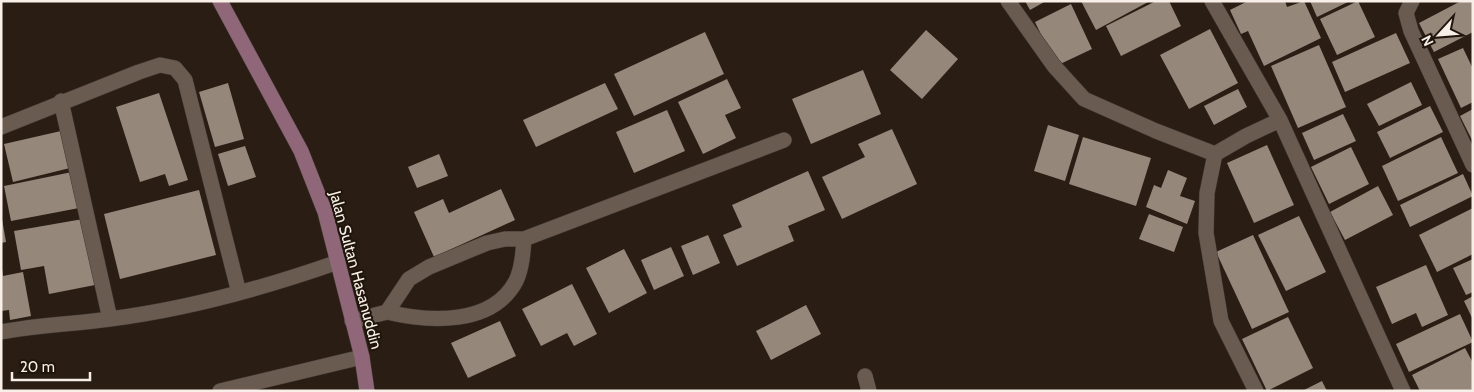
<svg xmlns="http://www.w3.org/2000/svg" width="1474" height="392" viewBox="0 0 1474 392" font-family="Cabin,sans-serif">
<rect width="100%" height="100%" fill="#2a1e14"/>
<path fill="#96877b" d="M 1025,1 L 1046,1 L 1030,10 Z
M 1081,1 L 1150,1 L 1096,30 Z
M 1156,1 L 1169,1 L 1181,26 L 1121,56 L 1106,26 Z
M 1248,1 L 1285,1 L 1287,7 L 1304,1 L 1321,38 L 1264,66 L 1248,31 L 1241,34 L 1230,10 Z
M 1310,1 L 1350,1 L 1317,17 Z
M 1358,1 L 1375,37 L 1337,55 L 1320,19 Z
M 1461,1 L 1473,1 L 1473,32 L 1434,52 L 1419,23 Z
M 1071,4 L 1092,49 L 1056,66 L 1035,22 Z
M 1210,29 L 1238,83 L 1189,109 L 1160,55 Z
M 926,30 L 958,59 L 922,99 L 890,70 Z
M 705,32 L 724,74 L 634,116 L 614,74 Z
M 1396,33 L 1410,63 L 1345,92 L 1332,62 Z
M 1319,45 L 1346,107 L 1298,128 L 1271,66 Z
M 1463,48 L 1473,69 L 1473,102 L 1461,108 L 1438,59 Z
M 863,70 L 881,114 L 811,144 L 792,99 Z
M 727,79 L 741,108 L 725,115 L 736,138 L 703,154 L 678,102 Z
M 1411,82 L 1422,105 L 1379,126 L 1367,104 Z
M 228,83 L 244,139 L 215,147 L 199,92 Z
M 605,83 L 618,109 L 536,147 L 523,120 Z
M 1238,89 L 1247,107 L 1214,125 L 1204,106 Z
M 159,93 L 188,180 L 169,186 L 165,174 L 140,182 L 116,107 Z
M 1430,106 L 1443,132 L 1390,158 L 1377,132 Z
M 1473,109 L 1473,142 L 1460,116 Z
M 667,110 L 685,151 L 634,173 L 616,132 Z
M 1343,114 L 1356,141 L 1314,160 L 1302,133 Z
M 1048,125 L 1079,135 L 1065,181 L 1034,171 Z
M 892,129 L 917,184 L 842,219 L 822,177 L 865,157 L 858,144 Z
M 61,131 L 70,168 L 13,182 L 4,144 Z
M 1083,137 L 1151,158 L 1136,206 L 1069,184 Z
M 1441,137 L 1458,173 L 1398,201 L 1382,166 Z
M 1267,145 L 1294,205 L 1254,223 L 1227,163 Z
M 245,146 L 256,177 L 228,186 L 218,154 Z
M 1351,147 L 1369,184 L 1329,204 L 1311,167 Z
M 439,154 L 448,176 L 417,188 L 408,167 Z
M 1168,170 L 1187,178 L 1180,196 L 1195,201 L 1187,224 L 1146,207 L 1154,185 L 1161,188 Z
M 808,171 L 825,210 L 788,226 L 794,241 L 737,266 L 723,235 L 742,227 L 732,205 Z
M 72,172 L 79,208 L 11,221 L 4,186 Z
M 1463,174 L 1473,196 L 1410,227 L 1400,205 Z
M 1378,186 L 1393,215 L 1345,240 L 1330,212 Z
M 501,189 L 515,220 L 434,257 L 414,212 L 443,199 L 449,213 Z
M 199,190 L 216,255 L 120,279 L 104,214 Z
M 1473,208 L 1473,254 L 1437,272 L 1419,235 Z
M 1149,214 L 1183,227 L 1174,252 L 1139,239 Z
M 1299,216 L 1326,272 L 1286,291 L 1258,235 Z
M 2,219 L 6,242 L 1,243 L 1,220 Z
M 83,219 L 95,285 L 49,294 L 44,266 L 21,270 L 14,231 Z
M 708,235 L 720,263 L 693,275 L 681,246 Z
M 1253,235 L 1289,312 L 1252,329 L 1216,252 Z
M 671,247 L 684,276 L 654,290 L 641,260 Z
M 624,249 L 647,293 L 609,313 L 586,268 Z
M 1473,259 L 1473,292 L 1466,295 L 1453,268 Z
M 1426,265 L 1448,315 L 1422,327 L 1416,313 L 1392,324 L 1376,287 Z
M 2,269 L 3,276 L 23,272 L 31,316 L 10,320 L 9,310 L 1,311 Z
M 572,284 L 597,334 L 574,346 L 567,333 L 541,346 L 522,309 Z
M 1473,296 L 1473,320 L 1464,301 Z
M 806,305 L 821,334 L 771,360 L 756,331 Z
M 1460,314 L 1473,342 L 1409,372 L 1396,344 Z
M 1288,317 L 1313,368 L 1267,391 L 1242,339 Z
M 500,321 L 516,356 L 468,378 L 451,343 Z
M 1465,348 L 1473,363 L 1473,391 L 1420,391 L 1412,375 Z
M 1322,381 L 1327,391 L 1302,391 Z"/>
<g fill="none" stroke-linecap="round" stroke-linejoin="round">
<defs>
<path id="lane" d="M 61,101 L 110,319
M 1,127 L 139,72 L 160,65 L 175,68 L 185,80 L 239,293
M 387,312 C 429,322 492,326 516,281 C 522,268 523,253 524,239
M 352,321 L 387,312 L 409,279 L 429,267 L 487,243 L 505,239 L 524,239 L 784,140
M 1,332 C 37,325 74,324 110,319 C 188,309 264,288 338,262
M 220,391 L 362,357"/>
<path id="street" d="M 1008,1 L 1054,66 L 1084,99 L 1156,131 L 1215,154 L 1207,193 L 1206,233 L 1221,321 L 1256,391
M 1212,1 L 1280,120 L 1403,391
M 1412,1 L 1406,13 L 1411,31 L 1473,165
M 1215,154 L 1246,136 L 1280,120
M 865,376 L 869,391"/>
<path id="secondary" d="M 220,1 L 301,151 L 325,212 L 362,357 L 367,391"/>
</defs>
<use href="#lane" stroke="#443b35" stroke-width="16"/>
<use href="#street" stroke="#443b35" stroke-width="16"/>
<use href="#secondary" stroke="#443b35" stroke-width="16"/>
<use href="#lane" stroke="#6a5b50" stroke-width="15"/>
<use href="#street" stroke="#6a5b50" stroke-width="15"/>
<use href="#secondary" stroke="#906778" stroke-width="15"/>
</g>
<g text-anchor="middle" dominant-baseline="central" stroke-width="4" stroke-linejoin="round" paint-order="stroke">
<g font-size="16" fill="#f7efe8" stroke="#20150b">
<text transform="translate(356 270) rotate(75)">Jalan Sultan Hasanuddin</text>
</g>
</g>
<rect width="1474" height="392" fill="none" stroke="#f7efe8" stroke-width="5"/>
<g transform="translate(1439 35) rotate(244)" stroke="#20150b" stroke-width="4" paint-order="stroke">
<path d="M0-4L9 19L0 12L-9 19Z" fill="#f7efe8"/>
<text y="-8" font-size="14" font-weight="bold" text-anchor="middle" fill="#f7efe8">N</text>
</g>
<path d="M12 372v8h78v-8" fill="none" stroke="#f7efe8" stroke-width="2.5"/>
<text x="20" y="372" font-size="15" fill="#f7efe8" stroke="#20150b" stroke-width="4" paint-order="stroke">20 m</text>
</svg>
